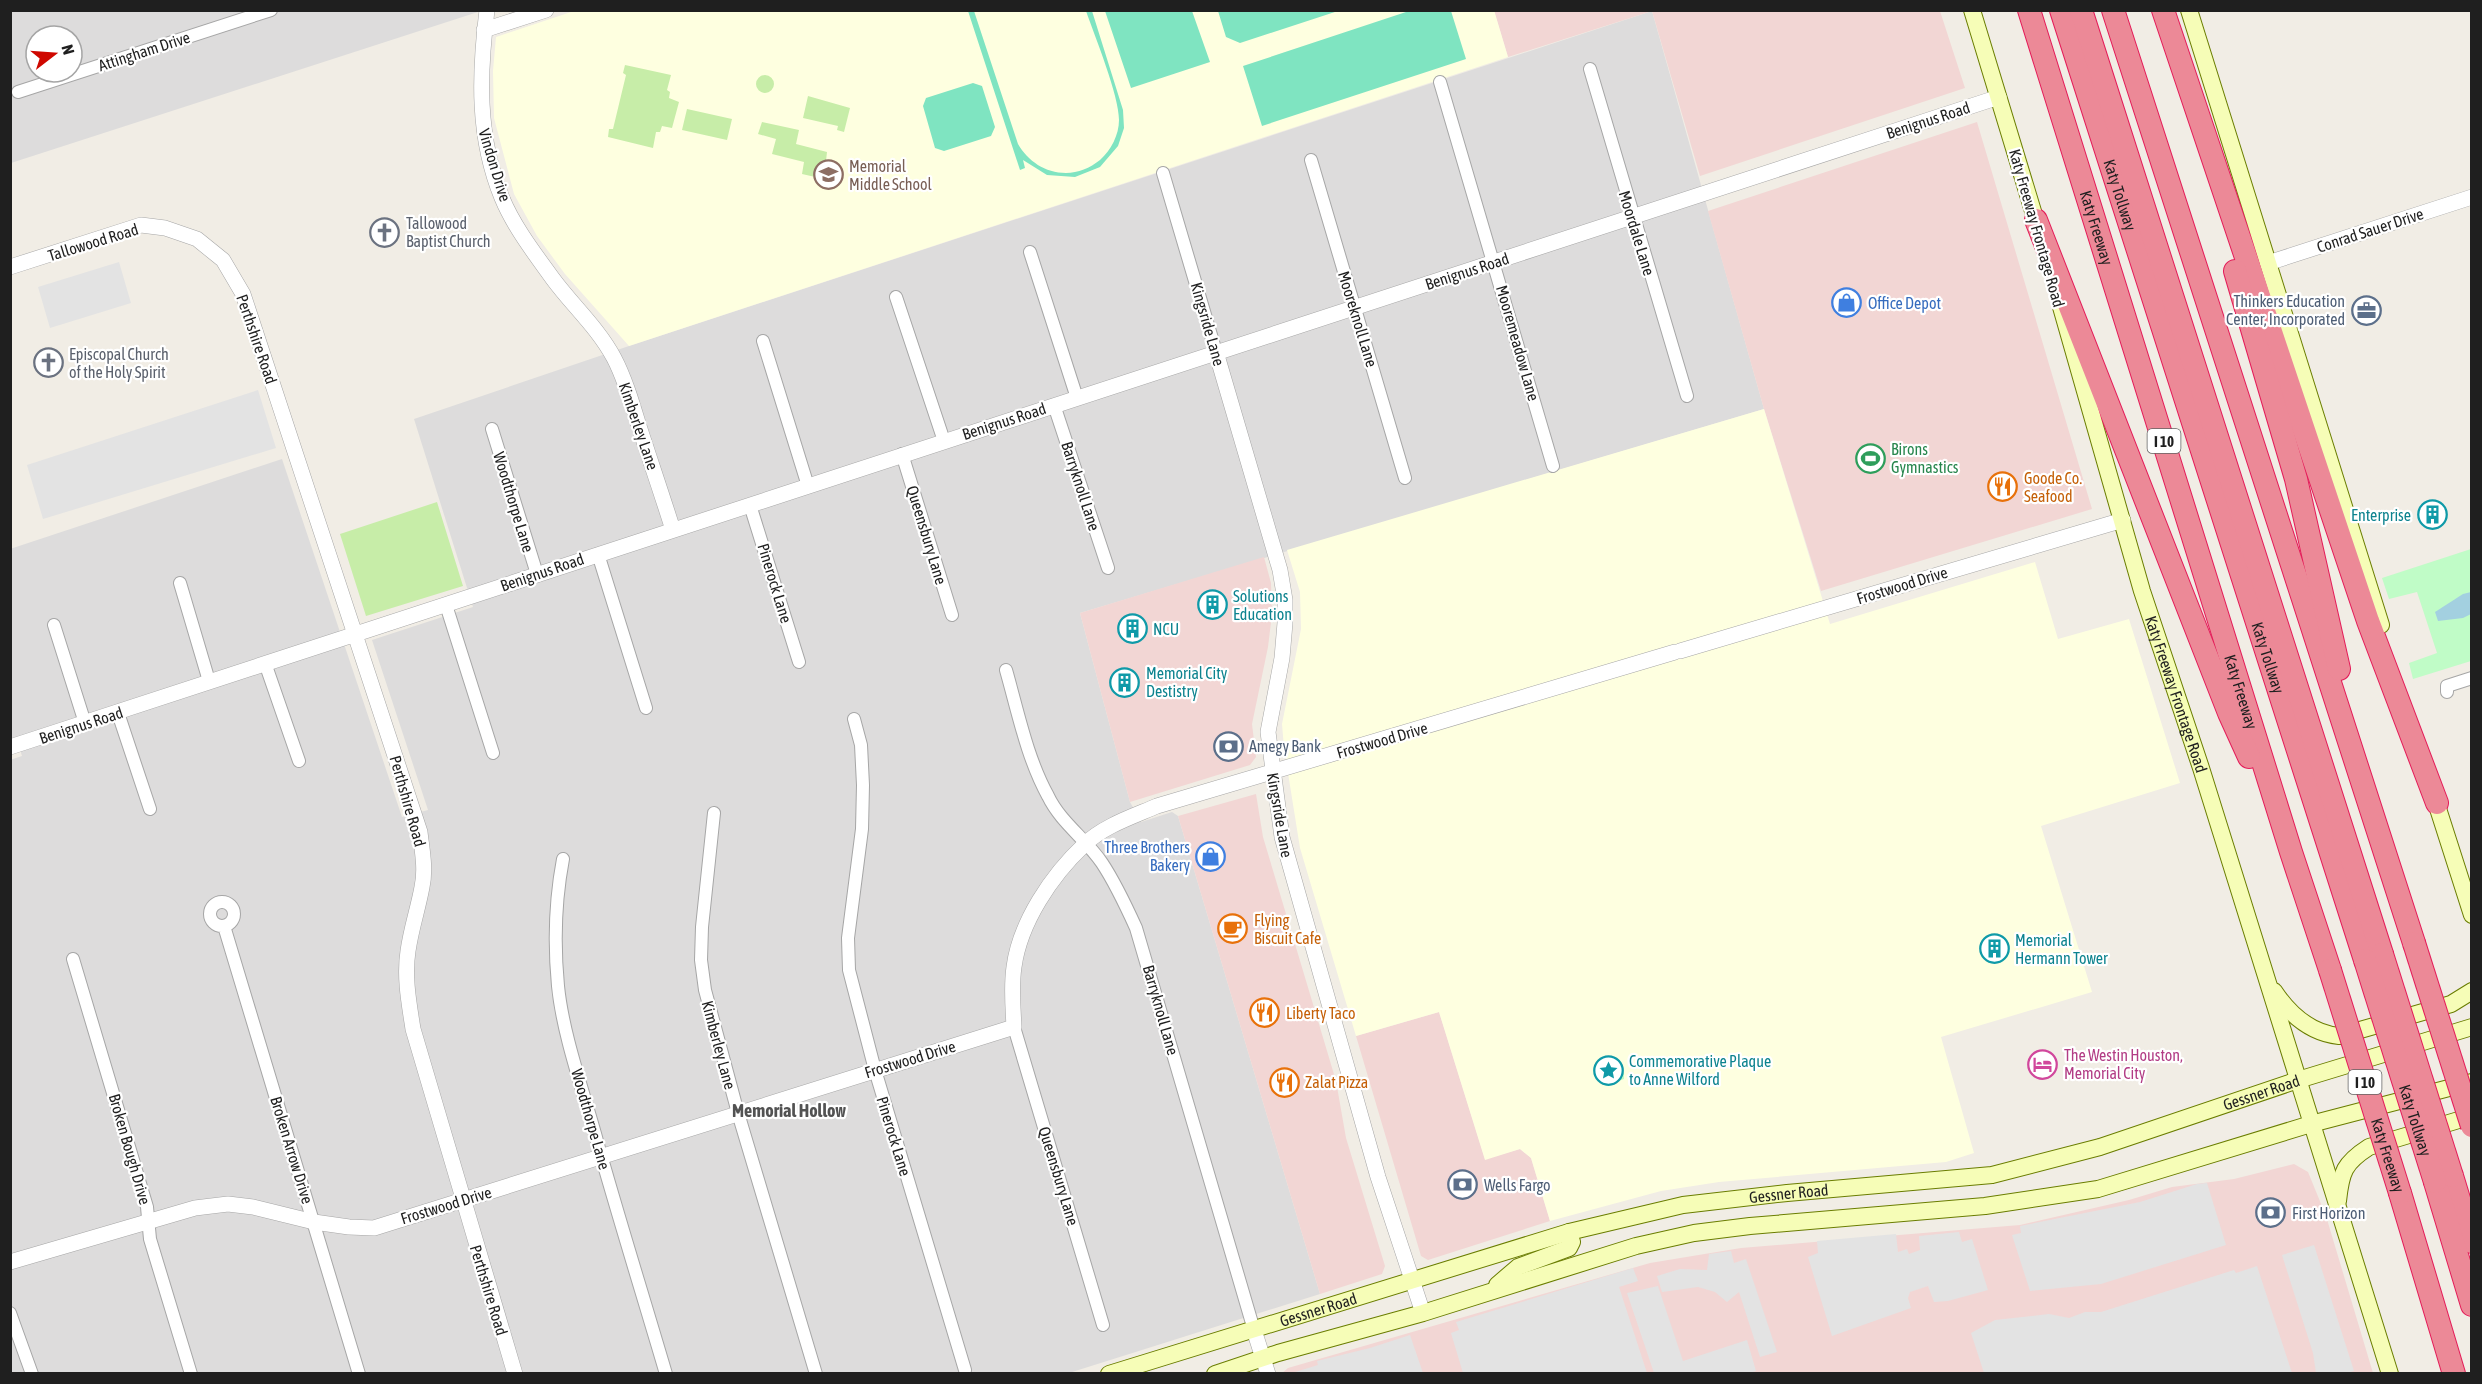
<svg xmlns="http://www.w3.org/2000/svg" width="2482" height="1384" viewBox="0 0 2482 1384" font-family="'Asap Condensed',sans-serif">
<rect width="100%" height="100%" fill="#f1ede5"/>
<path fill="#dddcdc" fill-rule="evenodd" d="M 11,10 L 481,11 L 11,163 ZM 36,36 L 72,36 L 72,72 L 36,72 Z
M 1652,11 L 1764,409 L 1080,613 L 1130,802 L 1141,822 L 1172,812 L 1178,816 L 1320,1294 L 1069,1373 L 11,1373 L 10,760 L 22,756 L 17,740 L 11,742 L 10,549 L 282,459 L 402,817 L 428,810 L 372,640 L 473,607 L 414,419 L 629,346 Z"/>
<path fill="#f2d6d4" d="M 1494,11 L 1940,11 L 1965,88 L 1700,176 L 1652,11 L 1508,57 Z
M 1977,122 L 2092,509 L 1821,591 L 1764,409 L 1708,211 Z
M 1264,557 L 1271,583 L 1272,614 L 1268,647 L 1252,724 L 1256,757 L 1250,765 L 1130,802 L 1080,613 Z
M 1256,794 L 1263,837 L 1336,1081 L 1346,1138 L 1385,1266 L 1382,1274 L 1320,1294 L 1178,816 Z
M 1439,1012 L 1485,1159 L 1520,1149 L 1531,1158 L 1550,1221 L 1428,1260 L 1421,1256 L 1356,1036 Z
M 2294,1164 L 2308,1172 L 2326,1216 L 2373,1373 L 1281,1374 L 1288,1368 L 1650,1263 L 1741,1248 L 2020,1225 L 2129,1200 L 2172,1187 L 2234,1179 Z"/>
<path fill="#feffe0" d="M 577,10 L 1494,10 L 1508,57 L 629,346 L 565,274 L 537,236 L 514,194 L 494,118 L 493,71 L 496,37 Z
M 1764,409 L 1830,624 L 2035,562 L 2058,639 L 2129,619 L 2180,783 L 2041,826 L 2092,992 L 1941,1037 L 1974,1153 L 1946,1162 L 1719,1182 L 1661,1191 L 1550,1221 L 1531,1158 L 1520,1149 L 1485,1160 L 1439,1012 L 1356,1036 L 1300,848 L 1284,748 L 1282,724 L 1301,629 L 1300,592 L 1287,550 Z"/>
<path fill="#c7eda8" d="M 625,65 L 671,75 L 667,90 L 670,92 L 669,98 L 679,102 L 672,128 L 662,126 L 660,132 L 656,132 L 653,148 L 608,137 L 609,129 L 613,129 L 626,75 L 623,73 Z
M756 84a9 9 0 1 1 18 0a9 9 0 1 1-18 0Z
M 808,96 L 850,108 L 844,132 L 837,130 L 838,126 L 803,118 Z
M 687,109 L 732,119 L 727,140 L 682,130 Z
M 762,122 L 799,130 L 796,144 L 827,152 L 824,179 L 802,174 L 804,162 L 772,154 L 776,139 L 758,134 Z
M 437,502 L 463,586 L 366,616 L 340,534 Z"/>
<path fill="#c0fcc7" d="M 2471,549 L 2471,661 L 2413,679 L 2409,663 L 2437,653 L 2417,592 L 2389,599 L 2382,578 Z
M 1619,1066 L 1624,1072 L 1624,1079 L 1606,1086 L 1601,1080 L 1598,1080 L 1595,1071 Z"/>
<path fill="#7fe4c1" d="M 1341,10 L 1240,43 L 1226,37 L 1218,11 Z
M 1412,10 L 1451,11 L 1466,59 L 1262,126 L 1243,66 Z
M 968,11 L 974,11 L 1018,144 C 1028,161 1045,173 1066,173 C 1078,173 1090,168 1100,160 C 1111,150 1119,135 1119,120 C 1119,95 1095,37 1086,11 L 1092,11 L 1123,110 L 1124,128 L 1118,146 L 1100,167 L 1075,177 L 1047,175 L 1023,160 L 1025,168 L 1020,170 Z
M 1105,11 L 1192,11 L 1210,62 L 1131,88 Z
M 973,83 L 982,86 L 995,127 L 991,136 L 944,151 L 935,148 L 923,106 L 926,98 Z"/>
<path fill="#e3e3e3" d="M 119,262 L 131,303 L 50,328 L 38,287 Z
M 258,390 L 276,448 L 43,519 L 27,465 Z
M 2207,1183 L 2226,1245 L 2101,1284 L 2030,1291 L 2012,1235 L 2021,1233 L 2020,1226 L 2140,1202 L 2197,1184 Z
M 1959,1232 L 1962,1242 L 1972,1239 L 1988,1290 L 1948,1301 L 1934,1302 L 1928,1286 L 1910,1292 L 1908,1298 L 1911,1308 L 1832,1336 L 1808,1257 L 1818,1253 L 1817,1241 L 1896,1234 L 1898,1252 L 1907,1249 L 1909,1254 L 1920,1250 L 1919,1236 Z
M 2314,1245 L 2354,1371 L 2347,1373 L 2316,1373 L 2313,1353 L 2282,1255 Z
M 1731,1251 L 1734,1263 L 1746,1259 L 1777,1352 L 1760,1357 L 1739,1292 L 1727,1302 L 1715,1292 L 1698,1287 L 1662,1292 L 1657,1276 L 1680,1269 L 1707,1270 L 1709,1254 Z
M 2257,1266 L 2292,1373 L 1984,1373 L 1971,1333 L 1995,1320 L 2049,1314 L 2069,1318 L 2085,1312 L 2101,1312 L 2234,1270 L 2236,1273 Z
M 1633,1268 L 1638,1281 L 1619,1287 L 1647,1373 L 1463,1373 L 1451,1333 L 1459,1330 L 1456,1322 Z
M 1658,1286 L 1683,1361 L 1747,1340 L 1756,1371 L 1747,1374 L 1654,1373 L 1627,1293 Z
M 1410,1335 L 1423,1373 L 1292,1373 L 1318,1365 L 1317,1361 L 1370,1348 Z"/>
<path fill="#a3d0e0" d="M 2471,592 L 2471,614 L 2463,618 L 2438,621 L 2435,612 L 2463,594 Z"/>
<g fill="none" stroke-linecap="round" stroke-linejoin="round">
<defs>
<path id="minor" d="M 1590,69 L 1687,396
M 1440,82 L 1553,466
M 18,92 L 271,10
M 1311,160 L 1405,478
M 1163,173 L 1216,352
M 1030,252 L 1077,398
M 896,297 L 944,441
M 763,341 L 808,486
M 1054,405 L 1108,568
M 492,429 L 537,574
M 902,454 L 952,615
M 750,505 L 799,662
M 598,554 L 646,708
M 180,583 L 209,681
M 446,605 L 493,753
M 54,625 L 85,723
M 265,663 L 299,761
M 1006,670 C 1018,712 1027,758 1048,796 C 1061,823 1086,839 1102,863 C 1116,884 1126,906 1136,928 L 1254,1330
M 2447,692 L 2447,686 L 2472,678
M 118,713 L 150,809
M 854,719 L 861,745 L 863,785 L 862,829 L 848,938 L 849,970 L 875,1070 L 965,1370
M 714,813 L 702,927 L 701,960 L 705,990 L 738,1113 L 816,1374
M 563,859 C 555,901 554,944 558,986 C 563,1036 584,1093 597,1141 C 619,1219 643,1296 666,1374
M210 914a12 12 0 1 1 24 0a12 12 0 1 1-24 0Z
M 224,926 L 359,1374
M 73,959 L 147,1207 L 150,1239 L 191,1374
M 1014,1027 L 1103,1325
M 10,1313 L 32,1374"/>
<path id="tertiary" d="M 487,10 C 479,75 477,137 502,198 C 514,227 535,254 553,279 C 573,306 598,328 614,358 C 625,379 632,403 639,426 C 650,460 662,495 673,530
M 484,30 L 546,10
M 2268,263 L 2472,197
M 10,267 L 141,225 L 165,228 L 197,239 L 223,260 L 243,294 L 420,832 C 422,850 426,869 422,887 C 418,909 411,929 408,951 C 404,977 409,1003 413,1029 L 515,1374
M 1216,352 L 1280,570 L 1285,600 L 1285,623 L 1282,658 L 1268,732 L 1282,837 L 1378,1177 L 1423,1313
M 1680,651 L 2123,520
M 10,747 L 1999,97
M 10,1262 L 195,1208 L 228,1204 L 253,1207 L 314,1222 L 349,1227 L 374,1228 L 1014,1027 C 1013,1007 1011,987 1014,967 C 1020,922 1052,875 1084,845 C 1103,826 1134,816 1157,806 L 1675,652
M 1254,1330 L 1268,1374"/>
<g id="secondary">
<path d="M 1972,10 L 2039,231"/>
<path d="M 2189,10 L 2381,625"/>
<path id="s1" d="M 2061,307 L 2142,591 L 2201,768 L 2390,1374"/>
<path d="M 2433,793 L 2472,915"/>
<path d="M 2274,991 C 2290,1015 2310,1033 2339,1036 L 2451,1004 L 2472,991"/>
<path d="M 2338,1201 C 2341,1172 2344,1163 2369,1147 L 2472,1116"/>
<path d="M 1497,1285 L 1518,1267 L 1569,1248 L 1572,1242 L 1569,1232"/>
<path id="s2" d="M 1109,1374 L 1569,1232 L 1683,1205 L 1787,1193 L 1992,1175 L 2100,1147 L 2298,1080 L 2472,1027"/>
<path d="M 1215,1374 L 1278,1353 L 1423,1313 L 1636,1246 L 1694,1233 L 1750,1226 L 1985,1206 L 2098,1189 L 2311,1124 L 2472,1082"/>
</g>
<g id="motorway">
<path id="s3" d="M 2029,10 L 2291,852 L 2330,970"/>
<path id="s4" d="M 2061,10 L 2365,960"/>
<path d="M 2081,10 L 2382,954"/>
<path d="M 2113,10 L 2414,943"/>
<path d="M 2163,10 L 2368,621 L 2437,803"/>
<path d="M 2036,220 L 2229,713 L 2249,757"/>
<path d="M 2235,271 L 2296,479 L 2339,669"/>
<path d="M 2452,1176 L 2472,1242"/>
<path d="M 2435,1182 L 2472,1305"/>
<path d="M 2400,1193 L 2454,1374"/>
</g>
</defs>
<use href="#minor" stroke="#a6a6a6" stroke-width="14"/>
<use href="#tertiary" stroke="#a6a6a6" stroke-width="16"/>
<use href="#secondary" stroke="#6a7d00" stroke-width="18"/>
<use href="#motorway" stroke="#e41c59" stroke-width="24"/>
<use href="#minor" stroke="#fff" stroke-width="12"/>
<use href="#tertiary" stroke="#fff" stroke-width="15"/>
<use href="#secondary" stroke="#f6fdb7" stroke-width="16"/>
<use href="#motorway" stroke="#ec8997" stroke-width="22"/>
<defs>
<g id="motorway-bridge">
<path d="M 2414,943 L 2472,1126"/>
<path d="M 2382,954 L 2452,1176"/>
<path id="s5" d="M 2365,960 L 2435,1182"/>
<path id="s6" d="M 2330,970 L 2400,1193"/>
</g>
</defs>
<use href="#motorway-bridge" stroke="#e41c59" stroke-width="24" stroke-linecap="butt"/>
<use href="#motorway-bridge" stroke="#ec8997" stroke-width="22"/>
</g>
<defs>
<symbol id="school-ring" viewBox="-11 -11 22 22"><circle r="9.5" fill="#fff" stroke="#8d6e63" stroke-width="1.5"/><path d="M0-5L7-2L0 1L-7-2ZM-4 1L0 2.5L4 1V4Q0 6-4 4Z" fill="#8d6e63"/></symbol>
<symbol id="church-ring" viewBox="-11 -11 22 22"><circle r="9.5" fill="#fff" stroke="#6b7280" stroke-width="1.5"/><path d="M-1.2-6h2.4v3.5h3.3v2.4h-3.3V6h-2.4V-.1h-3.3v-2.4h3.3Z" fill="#6b7280"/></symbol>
<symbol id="shop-ring" viewBox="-11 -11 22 22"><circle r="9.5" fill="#fff" stroke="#3f7fe0" stroke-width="1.5"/><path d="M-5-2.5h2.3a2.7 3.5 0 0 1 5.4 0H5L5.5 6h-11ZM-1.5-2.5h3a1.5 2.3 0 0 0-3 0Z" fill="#3f7fe0"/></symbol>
<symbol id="office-ring" viewBox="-11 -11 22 22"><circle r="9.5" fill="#fff" stroke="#5c6f8a" stroke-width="1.5"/><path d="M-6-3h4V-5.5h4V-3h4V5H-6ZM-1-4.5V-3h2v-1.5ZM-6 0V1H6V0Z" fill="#5c6f8a"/></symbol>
<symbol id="stadium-ring" viewBox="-11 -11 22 22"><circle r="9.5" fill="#fff" stroke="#2e9e5b" stroke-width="1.5"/><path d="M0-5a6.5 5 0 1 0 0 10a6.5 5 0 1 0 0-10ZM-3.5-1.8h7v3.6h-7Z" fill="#2e9e5b"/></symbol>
<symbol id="restaurant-ring" viewBox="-11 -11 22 22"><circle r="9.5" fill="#fff" stroke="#e8710a" stroke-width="1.5"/><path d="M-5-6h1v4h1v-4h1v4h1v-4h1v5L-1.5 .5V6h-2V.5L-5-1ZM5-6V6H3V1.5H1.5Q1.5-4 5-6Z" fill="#e8710a"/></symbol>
<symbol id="building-ring" viewBox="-11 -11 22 22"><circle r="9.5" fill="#fff" stroke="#0f9aa8" stroke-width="1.5"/><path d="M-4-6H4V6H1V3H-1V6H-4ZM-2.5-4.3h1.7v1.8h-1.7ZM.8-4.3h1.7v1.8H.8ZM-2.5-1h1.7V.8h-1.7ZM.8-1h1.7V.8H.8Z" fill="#0f9aa8"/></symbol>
<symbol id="bank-ring" viewBox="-11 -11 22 22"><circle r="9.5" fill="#fff" stroke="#5c6f8a" stroke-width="1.5"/><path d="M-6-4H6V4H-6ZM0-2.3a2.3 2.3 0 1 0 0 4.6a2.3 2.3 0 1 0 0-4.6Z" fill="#5c6f8a"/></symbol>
<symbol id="cafe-ring" viewBox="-11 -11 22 22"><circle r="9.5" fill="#fff" stroke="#e8710a" stroke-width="1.5"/><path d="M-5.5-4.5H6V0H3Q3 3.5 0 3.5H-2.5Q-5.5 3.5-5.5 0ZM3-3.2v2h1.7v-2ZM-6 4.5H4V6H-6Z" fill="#e8710a"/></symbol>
<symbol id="hotel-ring" viewBox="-11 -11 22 22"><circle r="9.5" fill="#fff" stroke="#d1479c" stroke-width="1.5"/><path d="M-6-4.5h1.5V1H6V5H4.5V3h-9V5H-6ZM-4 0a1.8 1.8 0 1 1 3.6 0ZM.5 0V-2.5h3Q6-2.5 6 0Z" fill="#d1479c"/></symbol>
<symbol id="sight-ring" viewBox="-11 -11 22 22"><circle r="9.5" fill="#fff" stroke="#0f9aa8" stroke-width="1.5"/><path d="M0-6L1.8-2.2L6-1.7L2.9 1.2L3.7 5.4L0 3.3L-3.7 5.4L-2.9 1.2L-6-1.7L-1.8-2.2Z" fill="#0f9aa8"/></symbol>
</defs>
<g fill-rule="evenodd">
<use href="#school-ring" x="812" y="158" width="33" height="33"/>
<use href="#church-ring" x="368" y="216" width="33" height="33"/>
<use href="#shop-ring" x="1830" y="286" width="33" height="33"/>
<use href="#office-ring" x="2350" y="294" width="33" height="33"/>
<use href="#church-ring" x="32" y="346" width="33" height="33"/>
<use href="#stadium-ring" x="1854" y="442" width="33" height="33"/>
<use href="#restaurant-ring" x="1986" y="470" width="33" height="33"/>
<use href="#building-ring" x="2416" y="498" width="33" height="33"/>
<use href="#building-ring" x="1196" y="588" width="33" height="33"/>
<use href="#building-ring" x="1116" y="612" width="33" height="33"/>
<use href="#building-ring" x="1108" y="666" width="33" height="33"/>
<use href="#bank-ring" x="1212" y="730" width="33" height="33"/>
<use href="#shop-ring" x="1194" y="840" width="33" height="33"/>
<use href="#cafe-ring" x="1216" y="912" width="33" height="33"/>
<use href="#building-ring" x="1978" y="932" width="33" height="33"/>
<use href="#restaurant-ring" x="1248" y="996" width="33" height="33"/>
<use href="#hotel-ring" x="2026" y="1048" width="33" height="33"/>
<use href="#sight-ring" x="1592" y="1054" width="33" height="33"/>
<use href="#restaurant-ring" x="1268" y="1066" width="33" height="33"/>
<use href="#bank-ring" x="1446" y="1168" width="33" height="33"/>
<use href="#bank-ring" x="2254" y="1196" width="33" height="33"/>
</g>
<g text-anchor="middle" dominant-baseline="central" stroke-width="4.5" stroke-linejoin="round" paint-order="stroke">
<g fill="#fff" stroke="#626262" stroke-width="1.5">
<rect x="2147.5" y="429" width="33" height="24" rx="4.5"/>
<rect x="2348.5" y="1070" width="33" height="24" rx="4.5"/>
</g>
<g font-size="15" font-weight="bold" fill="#1f1f1f">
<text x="2164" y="441">I 10</text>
<text x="2365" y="1082">I 10</text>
</g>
<g font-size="16" fill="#1f1f1f" stroke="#fff">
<text transform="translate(144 51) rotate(-18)">Attingham Drive</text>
<text transform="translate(1928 120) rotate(-18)">Benignus Road</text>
<text transform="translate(495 165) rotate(73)">Vindon Drive</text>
<text stroke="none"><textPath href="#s4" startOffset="194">Katy Tollway</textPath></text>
<text transform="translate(2037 228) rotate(74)">Katy Freeway Frontage Road</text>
<text stroke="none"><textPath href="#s3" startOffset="228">Katy Freeway</textPath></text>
<text transform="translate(2370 230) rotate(-18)">Conrad Sauer Drive</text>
<text transform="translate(1637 233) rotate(73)">Moordale Lane</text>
<text transform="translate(93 242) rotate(-17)">Tallowood Road</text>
<text transform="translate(1467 271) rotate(-18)">Benignus Road</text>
<text transform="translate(1358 319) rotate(73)">Mooreknoll Lane</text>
<text transform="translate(1208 324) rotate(74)">Kingsride Lane</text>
<text transform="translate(257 339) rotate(71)">Perthshire Road</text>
<text transform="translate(1518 343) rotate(74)">Mooremeadow Lane</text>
<text transform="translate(1004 421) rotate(-18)">Benignus Road</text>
<text transform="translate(639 426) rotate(71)">Kimberley Lane</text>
<text transform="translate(1081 486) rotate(72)">Barryknoll Lane</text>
<text transform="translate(514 502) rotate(73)">Woodthorpe Lane</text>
<text transform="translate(927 535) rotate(73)">Queensbury Lane</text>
<text transform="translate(542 572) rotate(-19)">Benignus Road</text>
<text transform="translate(775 583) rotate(73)">Pinerock Lane</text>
<text transform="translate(1902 585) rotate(-17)">Frostwood Drive</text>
<text stroke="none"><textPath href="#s4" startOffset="680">Katy Tollway</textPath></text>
<text stroke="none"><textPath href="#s3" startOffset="714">Katy Freeway</textPath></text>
<text stroke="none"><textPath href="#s1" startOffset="404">Katy Freeway Frontage Road</textPath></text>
<text transform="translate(81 725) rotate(-18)">Benignus Road</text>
<text transform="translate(1382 740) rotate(-16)">Frostwood Drive</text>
<text transform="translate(408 801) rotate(74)">Perthshire Road</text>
<text transform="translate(1280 815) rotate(80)">Kingsride Lane</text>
<text transform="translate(1161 1010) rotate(74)">Barryknoll Lane</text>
<text transform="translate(719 1045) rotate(75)">Kimberley Lane</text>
<text transform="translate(910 1059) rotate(-17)">Frostwood Drive</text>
<text stroke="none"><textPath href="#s2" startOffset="1191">Gessner Road</textPath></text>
<text transform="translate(591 1119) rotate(74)">Woodthorpe Lane</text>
<text stroke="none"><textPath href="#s5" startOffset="168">Katy Tollway</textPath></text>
<text transform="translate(894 1136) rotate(73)">Pinerock Lane</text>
<text transform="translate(130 1149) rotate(74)">Broken Bough Drive</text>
<text transform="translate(292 1150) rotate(73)">Broken Arrow Drive</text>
<text stroke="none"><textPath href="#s6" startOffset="194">Katy Freeway</textPath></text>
<text transform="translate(1059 1176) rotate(73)">Queensbury Lane</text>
<text stroke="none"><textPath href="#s2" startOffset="705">Gessner Road</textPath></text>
<text transform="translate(446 1205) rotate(-17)">Frostwood Drive</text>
<text transform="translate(489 1290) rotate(73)">Perthshire Road</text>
<text stroke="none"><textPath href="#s2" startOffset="219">Gessner Road</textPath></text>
</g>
<g font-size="16" fill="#785e54" stroke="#fff" text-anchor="start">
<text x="849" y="166">Memorial<tspan x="849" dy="18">Middle School</tspan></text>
</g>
<g font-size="16" fill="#5b616d" stroke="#fff" text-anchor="start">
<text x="406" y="223">Tallowood<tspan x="406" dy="18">Baptist Church</tspan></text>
<text x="69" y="354">Episcopal Church<tspan x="69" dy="18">of the Holy Spirit</tspan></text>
</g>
<g font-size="16" fill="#4e5e75" stroke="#fff" text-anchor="start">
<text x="2345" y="301" text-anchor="end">Thinkers Education<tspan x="2345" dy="18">Center, Incorporated</tspan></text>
<text x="1249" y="746">Amegy Bank</text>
<text x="1484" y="1185">Wells Fargo</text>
<text x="2292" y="1213">First Horizon</text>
</g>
<g font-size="16" fill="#366cbe" stroke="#fff" text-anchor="start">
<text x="1868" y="303">Office Depot</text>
<text x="1190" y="847" text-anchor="end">Three Brothers<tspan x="1190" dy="18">Bakery</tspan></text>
</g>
<g font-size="16" fill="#27864d" stroke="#fff" text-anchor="start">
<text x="1891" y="449">Birons<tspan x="1891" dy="18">Gymnastics</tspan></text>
</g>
<g font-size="16" fill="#c56008" stroke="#fff" text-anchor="start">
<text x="2024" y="478">Goode Co.<tspan x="2024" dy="18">Seafood</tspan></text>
<text x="1254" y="920">Flying<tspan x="1254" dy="18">Biscuit Cafe</tspan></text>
<text x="1286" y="1013">Liberty Taco</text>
<text x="1305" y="1082">Zalat Pizza</text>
</g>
<g font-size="16" fill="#0d838f" stroke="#fff" text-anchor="start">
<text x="2411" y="515" text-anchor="end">Enterprise</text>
<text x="1233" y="596">Solutions<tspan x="1233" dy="18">Education</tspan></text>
<text x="1153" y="629">NCU</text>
<text x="1146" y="673">Memorial City<tspan x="1146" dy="18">Destistry</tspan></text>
<text x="2015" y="940">Memorial<tspan x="2015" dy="18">Hermann Tower</tspan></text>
<text x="1629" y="1061">Commemorative Plaque<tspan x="1629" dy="18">to Anne Wilford</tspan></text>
</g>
<g font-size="16" fill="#b23c85" stroke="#fff" text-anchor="start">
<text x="2064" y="1055">The Westin Houston,<tspan x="2064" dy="18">Memorial City</tspan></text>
</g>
<g font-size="18" font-weight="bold" fill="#525252" stroke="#fff">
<text x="789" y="1110">Memorial Hollow</text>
</g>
</g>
<rect width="2482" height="1384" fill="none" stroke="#1f1f1f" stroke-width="24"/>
<g transform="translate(54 54) rotate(73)"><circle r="28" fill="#ffffff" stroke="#a5a5a5" stroke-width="1.5"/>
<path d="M0-4.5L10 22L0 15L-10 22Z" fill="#cf0800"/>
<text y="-9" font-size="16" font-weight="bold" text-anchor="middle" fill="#1f1f1f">N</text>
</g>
</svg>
